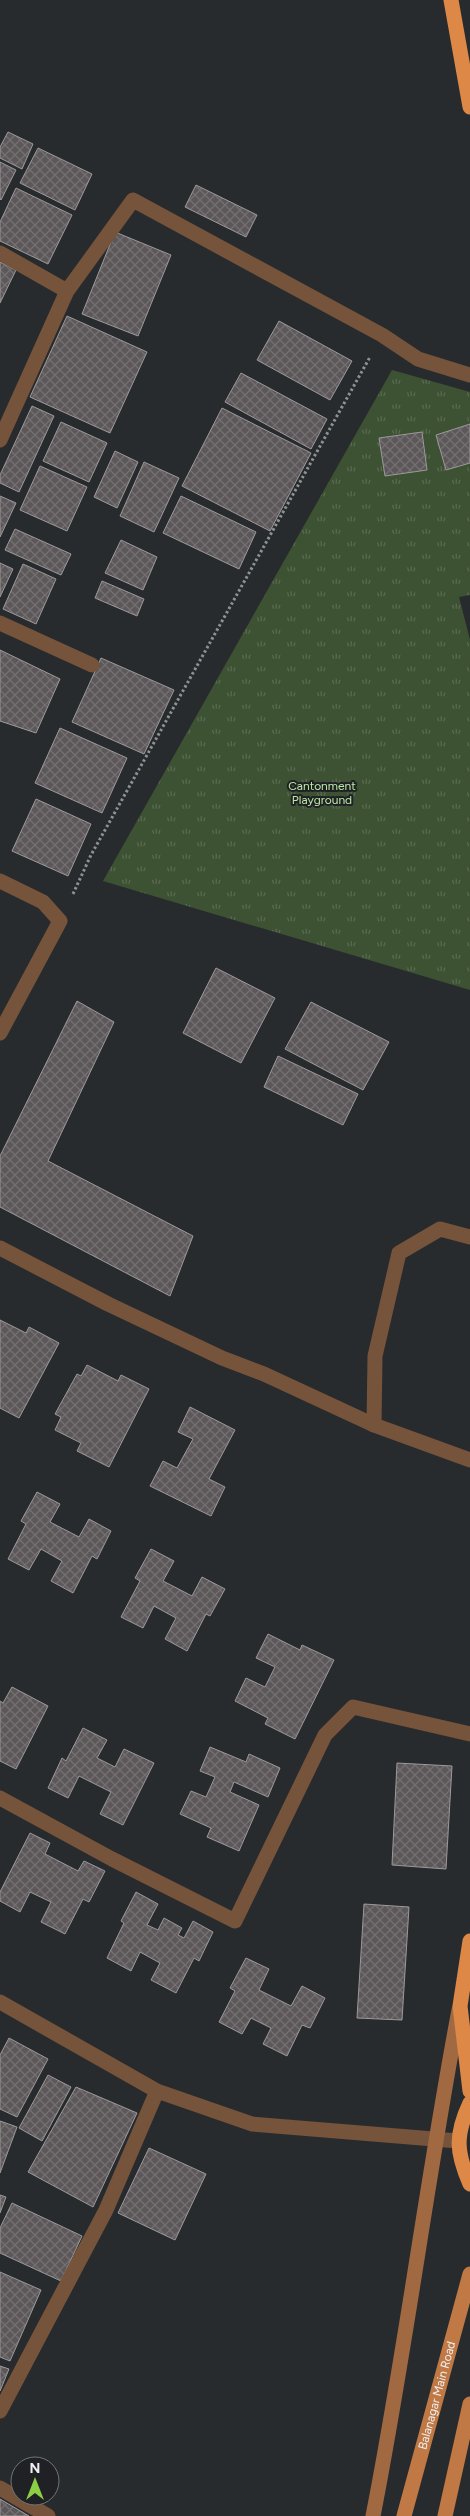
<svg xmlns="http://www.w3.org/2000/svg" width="470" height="2516" viewBox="0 0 470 2516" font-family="Figtree,sans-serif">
<defs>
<pattern id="park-tufts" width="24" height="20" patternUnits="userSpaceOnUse" patternTransform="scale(1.25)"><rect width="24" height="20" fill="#3d5133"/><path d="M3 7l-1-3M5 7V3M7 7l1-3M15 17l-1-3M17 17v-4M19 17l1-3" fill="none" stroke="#596a51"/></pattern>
<pattern id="building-cross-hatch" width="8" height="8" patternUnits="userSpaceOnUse" patternTransform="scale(1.25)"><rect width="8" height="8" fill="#5c585a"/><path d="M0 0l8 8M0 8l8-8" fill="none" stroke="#747072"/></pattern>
</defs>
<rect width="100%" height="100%" fill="#282b2d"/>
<path fill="url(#park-tufts)" d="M 392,370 L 470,392 L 470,595 L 459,597 L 470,640 L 470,990 L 103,881 Z"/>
<path fill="url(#building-cross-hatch)" stroke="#9d999b" d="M 8,132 L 33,144 L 22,169 L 0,158 L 0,147 Z
M 38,148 L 92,174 L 75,210 L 20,183 Z
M 0,162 L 16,170 L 1,200 L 0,199 Z
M 196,185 L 257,215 L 246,237 L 185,207 Z
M 16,188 L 72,215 L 48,264 L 0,241 L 0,222 Z
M 115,232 L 171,255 L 138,336 L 82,314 Z
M 0,262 L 16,270 L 0,303 Z
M 67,316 L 147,352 L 110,433 L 30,397 Z
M 279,321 L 352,361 L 330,400 L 257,360 Z
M 241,373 L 327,419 L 311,449 L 225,402 Z
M 32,406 L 54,416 L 19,492 L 0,483 L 0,475 Z
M 222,408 L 311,453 L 270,531 L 182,486 Z
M 61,422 L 107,443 L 89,482 L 43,461 Z
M 470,424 L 470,463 L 446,470 L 436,435 Z
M 422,432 L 427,470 L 385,476 L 379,438 Z
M 115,451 L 138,462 L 117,508 L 94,497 Z
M 144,462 L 179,478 L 154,532 L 120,516 Z
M 40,466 L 87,487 L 67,531 L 20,510 Z
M 0,496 L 16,503 L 0,537 Z
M 181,496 L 256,532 L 239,569 L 163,533 Z
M 15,529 L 71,554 L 61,575 L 5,550 Z
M 121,540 L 157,557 L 143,590 L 105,573 Z
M 0,563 L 13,569 L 0,597 Z
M 23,564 L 56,579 L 36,624 L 3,609 Z
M 102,581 L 144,599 L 137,616 L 95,598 Z
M 0,650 L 60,679 L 36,733 L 0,721 Z
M 101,658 L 174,690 L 144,754 L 72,722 Z
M 60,728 L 127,758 L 102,813 L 35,783 Z
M 36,799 L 91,824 L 68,876 L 12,851 Z
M 216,968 L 275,998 L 241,1063 L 183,1033 Z
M 77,1001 L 114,1022 L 48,1161 L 193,1236 L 170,1296 L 0,1207 L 0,1156 Z
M 311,1002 L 389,1042 L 363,1090 L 285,1049 Z
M 278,1056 L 358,1094 L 343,1125 L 264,1087 Z
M 0,1320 L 26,1333 L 29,1327 L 59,1343 L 19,1418 L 0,1408 Z
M 87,1365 L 118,1381 L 121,1375 L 149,1389 L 109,1467 L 77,1451 L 81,1443 L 55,1430 L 61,1417 L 55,1414 L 77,1374 L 81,1376 Z
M 190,1407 L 235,1430 L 209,1479 L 225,1487 L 211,1516 L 150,1486 L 163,1461 L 177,1468 L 193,1439 L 178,1432 Z
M 37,1492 L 60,1504 L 50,1522 L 79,1537 L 89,1519 L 111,1531 L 97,1559 L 92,1556 L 73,1593 L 51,1581 L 62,1561 L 41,1549 L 29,1570 L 8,1559 L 26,1524 L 21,1521 Z
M 151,1549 L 174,1561 L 163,1581 L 192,1596 L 202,1577 L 225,1589 L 210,1616 L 206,1614 L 187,1651 L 165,1639 L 176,1618 L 154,1606 L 143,1628 L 121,1617 L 140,1581 L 135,1578 Z
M 268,1634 L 300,1650 L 302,1645 L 334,1660 L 295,1739 L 265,1724 L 268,1718 L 235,1701 L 246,1678 L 265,1687 L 275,1667 L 256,1658 Z
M 12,1687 L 48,1706 L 16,1769 L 0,1761 L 0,1701 L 3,1703 Z
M 83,1728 L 107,1740 L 97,1758 L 115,1767 L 124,1749 L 154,1763 L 123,1825 L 100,1814 L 111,1792 L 79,1776 L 68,1798 L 48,1788 L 62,1758 L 66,1761 Z
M 210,1747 L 246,1762 L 249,1754 L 280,1768 L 268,1797 L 234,1782 L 230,1792 L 259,1805 L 239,1851 L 207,1837 L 211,1828 L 180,1814 L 191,1791 L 206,1797 L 215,1777 L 200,1771 Z
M 397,1763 L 452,1766 L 446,1869 L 392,1865 Z
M 30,1833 L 50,1843 L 45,1854 L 78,1871 L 84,1861 L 105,1871 L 89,1902 L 83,1899 L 65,1934 L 41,1922 L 51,1902 L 30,1892 L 20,1912 L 0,1901 L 0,1892 Z
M 136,1892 L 158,1904 L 147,1925 L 158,1930 L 164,1918 L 182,1928 L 178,1935 L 184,1938 L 193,1921 L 213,1932 L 199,1961 L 194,1958 L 176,1993 L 151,1980 L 160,1963 L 140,1952 L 131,1971 L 107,1958 L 124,1923 L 121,1921 Z
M 364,1904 L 409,1907 L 402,2020 L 357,2018 Z
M 246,1958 L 269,1969 L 259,1990 L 291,2006 L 302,1986 L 325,1998 L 310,2028 L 302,2025 L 287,2056 L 263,2044 L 271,2028 L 251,2018 L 242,2034 L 219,2022 L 235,1991 L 230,1988 Z
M 9,2038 L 48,2059 L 17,2117 L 0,2109 L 0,2055 Z
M 48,2075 L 71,2087 L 42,2141 L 19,2128 Z
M 76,2087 L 137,2113 L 93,2207 L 28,2172 Z
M 0,2121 L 17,2127 L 0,2173 Z
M 149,2148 L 206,2174 L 175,2240 L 118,2213 Z
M 0,2195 L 6,2197 L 0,2213 Z
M 12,2203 L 82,2236 L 61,2281 L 0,2253 L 0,2228 Z
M 0,2272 L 41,2290 L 10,2361 L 0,2357 Z
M 0,2366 L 9,2369 L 0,2391 Z
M 0,2499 L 29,2516 L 0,2516 Z"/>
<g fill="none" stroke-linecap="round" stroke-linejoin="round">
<path stroke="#8f9293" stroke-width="3" stroke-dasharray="2.5 2.5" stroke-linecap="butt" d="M 73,894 L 91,855 L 370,357"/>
<path stroke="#76533b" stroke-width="15" d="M 374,1425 L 375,1356 L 399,1253 L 440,1229 L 470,1237
M 0,1798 L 112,1859 L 235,1921 L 325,1735 L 353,1707 L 470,1734"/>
<path stroke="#76533b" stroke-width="15" d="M 0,253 L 67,291
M 0,440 L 67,291 L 133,200 L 382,335 L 418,359 L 470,375
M 0,623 L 92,665
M 0,881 L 43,902 L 60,921 L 0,1033
M 0,1248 L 108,1304 L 222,1358 L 264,1374 L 374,1425 L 470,1460
M 0,2002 L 157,2091 L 252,2124 L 458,2141
M 0,2411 L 106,2210 L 157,2091
M 0,2488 L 48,2516"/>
<path stroke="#a06941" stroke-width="15" d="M 373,2516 C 406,2348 427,2178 459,2010"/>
<g stroke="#c07945" stroke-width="15">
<path id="s1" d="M 404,2516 L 470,2274"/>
<path d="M 445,2516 L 470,2404"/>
</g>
<path stroke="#dd8847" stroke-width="15" d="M 451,0 L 470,107
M 470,1941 L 460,2006 L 470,2091
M 470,2103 C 455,2135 456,2152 470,2184"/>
</g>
<g text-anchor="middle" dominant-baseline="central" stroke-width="4" stroke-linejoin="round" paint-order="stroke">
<g font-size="12" fill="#bbe9a5" stroke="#1f2124">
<text x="322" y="786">Cantonment<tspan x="322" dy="14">Playground</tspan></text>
</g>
<g font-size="12" fill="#eef0f1" stroke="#1f2124">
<text stroke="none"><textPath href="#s1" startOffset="125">Balanagar Main Road</textPath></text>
</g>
</g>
<g transform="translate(35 2481)"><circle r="24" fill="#1f2124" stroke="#727476"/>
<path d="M0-4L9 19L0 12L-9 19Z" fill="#8cce45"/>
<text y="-8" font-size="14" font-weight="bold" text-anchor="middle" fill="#eef0f1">N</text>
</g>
</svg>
